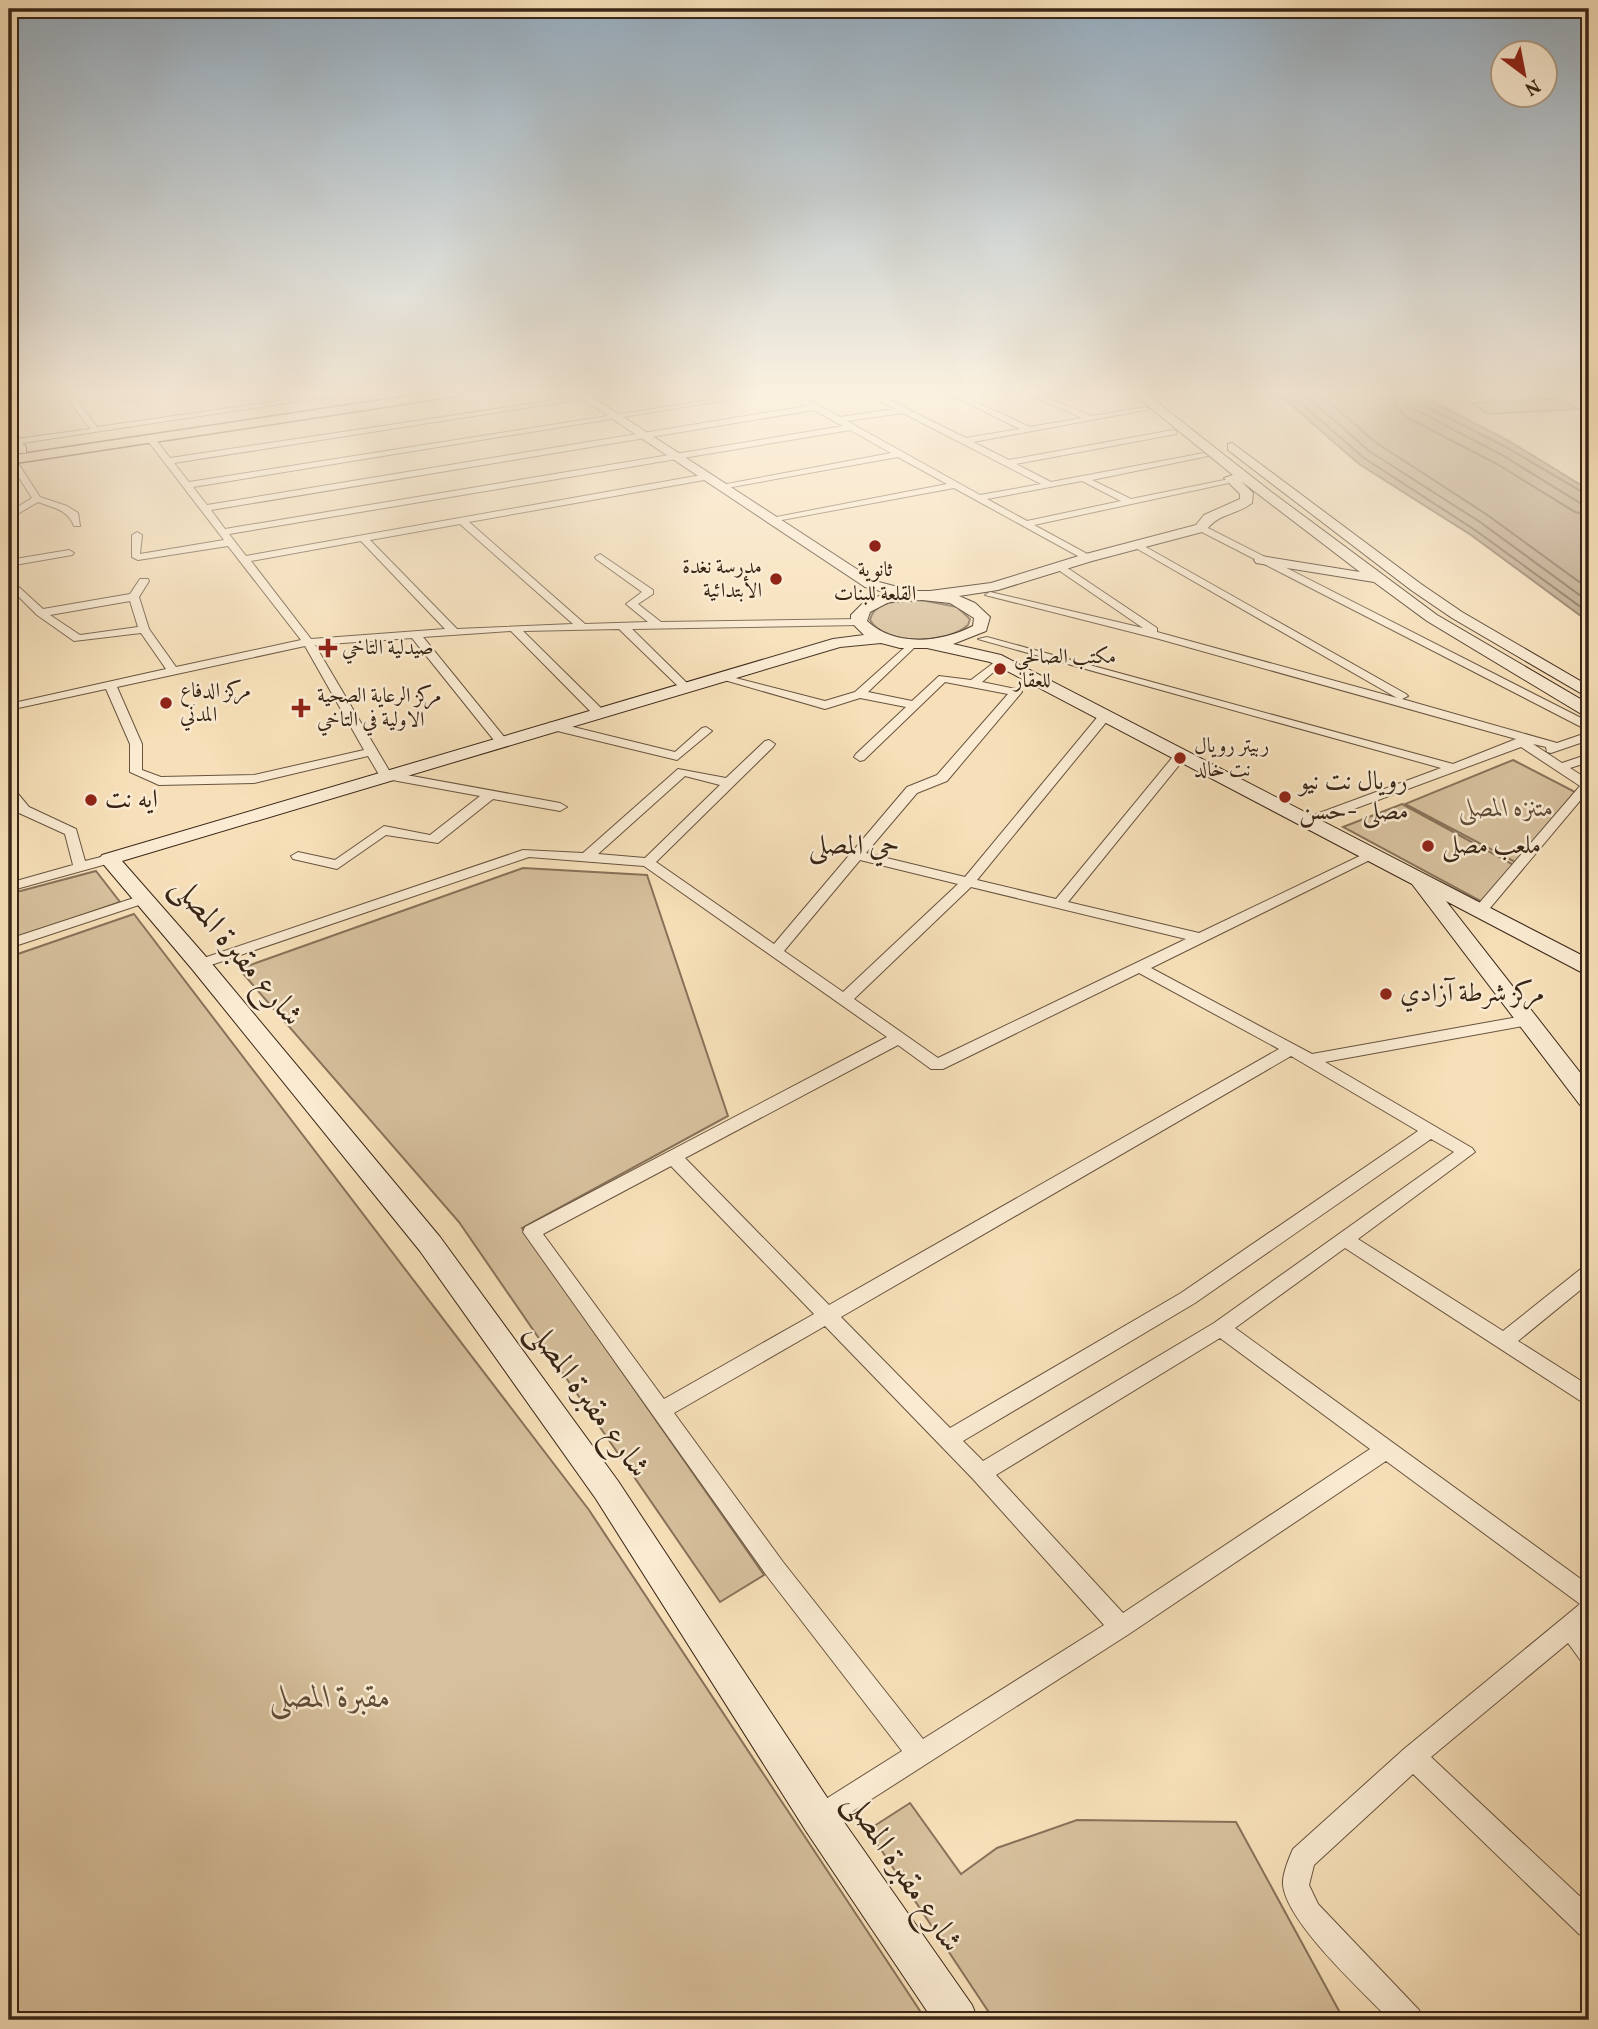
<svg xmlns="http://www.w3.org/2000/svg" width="1598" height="2029" viewBox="0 0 1598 2029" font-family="Vollkorn,Amiri,serif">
<rect width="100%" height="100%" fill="#f7e0b9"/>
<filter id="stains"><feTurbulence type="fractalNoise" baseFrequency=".00286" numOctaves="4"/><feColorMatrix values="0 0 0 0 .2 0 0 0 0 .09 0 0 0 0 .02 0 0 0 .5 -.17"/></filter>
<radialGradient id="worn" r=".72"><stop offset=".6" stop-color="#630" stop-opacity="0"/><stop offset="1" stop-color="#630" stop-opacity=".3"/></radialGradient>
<path fill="#d7c09d" stroke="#88725a" stroke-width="2" d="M 1556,399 L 1580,409 L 1488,414 L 1471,403 Z
M 916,599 L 957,607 L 970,619 L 968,625 C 948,644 885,646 870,620 C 873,601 900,601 916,599 Z
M 1513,760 L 1579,794 L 1515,862 L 1405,804 Z
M 1402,804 L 1514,865 L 1484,903 L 1343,827 Z
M 523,868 L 647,875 L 728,1116 L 522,1228 L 764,1575 L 720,1602 L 459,1222 L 239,969 Z
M 96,871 L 120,902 L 9,941 L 9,894 Z
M 134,914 L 589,1510 L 926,2020 L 9,2020 L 9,957 Z
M 910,1803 L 961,1874 L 997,1848 L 1077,1820 L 1236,1822 L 1344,2020 L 994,2020 L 868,1830 Z"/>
<path fill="#b6a082" stroke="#846f57" stroke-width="2" d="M 1276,392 L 1415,392 L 1509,441 L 1589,490 L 1589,622 L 1471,535 L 1359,464 Z"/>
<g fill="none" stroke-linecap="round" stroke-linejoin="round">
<path stroke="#78624c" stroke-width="2" d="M 1288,392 L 1364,458 L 1475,530 L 1589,613
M 1302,392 L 1369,451 L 1480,522 L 1589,602
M 1318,392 L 1375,442 L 1486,514 L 1589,589
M 1393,392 L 1396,405 L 1406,417 L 1497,464 L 1575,512 L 1589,515
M 1404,392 L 1405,401 L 1412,408 L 1502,455 L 1580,503 L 1589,504
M 1412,392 L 1416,401 L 1506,447 L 1589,496"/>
<defs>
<path id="street" d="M 63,392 L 71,392 L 97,427 L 342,392 L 359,392 L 9,445 L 9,440 L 90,429 Z
M 171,392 L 190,392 L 123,402 L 119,400 Z
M 609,392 L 626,392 L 174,463 L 189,482 L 760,392 L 776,392 L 193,487 L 207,505 L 807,406 L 784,392 L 793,392 L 840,417 L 895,409 L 864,392 L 873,392 L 966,438 L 1020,429 L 945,392 L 954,392 L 1030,427 L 1082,418 L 1023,392 L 1033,392 L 1092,416 L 1146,407 L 1150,409 L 973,442 L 1009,460 L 1173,430 L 1177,432 L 1176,434 L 1016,464 L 1051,482 L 1204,453 L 1208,456 L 1092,480 L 1131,499 L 1234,478 L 1238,481 L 1034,525 L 1091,556 L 1091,560 L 1087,561 L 954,488 L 771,522 L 766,519 L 947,484 L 898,457 L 721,489 L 716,486 L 891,453 L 850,430 L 229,534 L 246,556 L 707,474 L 711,477 L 710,479 L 469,522 L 585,624 L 648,622 L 626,604 L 642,592 L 596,559 L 595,557 L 600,554 L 653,590 L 653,594 L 638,604 L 661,622 L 859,619 L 864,622 L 859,625 L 632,629 L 689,685 L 691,687 L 685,690 L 681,689 L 619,629 L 523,631 L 602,709 L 602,715 L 594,715 L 511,631 L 423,637 L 505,738 L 507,741 L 501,745 L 497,744 L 412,638 L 315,645 L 390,772 L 560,803 L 567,807 L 560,811 L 493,799 L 438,843 L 386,835 L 337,869 L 293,859 L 291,856 L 298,852 L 335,860 L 384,826 L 430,835 L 480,796 L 381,778 L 368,756 L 254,783 L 159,785 L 130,772 L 130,744 L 106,689 L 9,710 L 9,704 L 166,669 L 141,633 L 74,641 L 37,615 L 9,587 L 9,578 L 43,609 L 130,594 L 140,579 L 148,579 L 149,581 L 139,597 L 149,629 L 176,667 L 301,640 L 228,546 L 138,560 L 132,557 L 132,535 L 137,532 L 142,535 L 140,554 L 224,540 L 148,441 L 148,437 L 154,437 L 170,458 ZM 814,410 L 843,426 L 225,529 L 211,510 ZM 903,413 L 1041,484 L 980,495 L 847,421 ZM 1082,481 L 1121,501 L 1027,521 L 987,499 ZM 460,524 L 573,624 L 457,629 L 370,540 ZM 361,541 L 445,629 L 311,639 L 251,561 ZM 130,601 L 138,627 L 80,635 L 50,615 ZM 305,646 L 364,750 L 254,775 L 161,777 L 142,770 L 142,744 L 117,687 Z
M 9,457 L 14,457 L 40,497 L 67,506 L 78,513 L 80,526 L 74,526 C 68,510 54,508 38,502 L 9,519 L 9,512 L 32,498 L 9,462 Z
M 1198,526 L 1204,526 L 1589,722 L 1589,731 L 1198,530 Z
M 1137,542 L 1406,694 L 1408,696 L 1402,699 L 1557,743 L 1589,732 L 1589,740 L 1551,753 L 1547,752 L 1546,747 L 1533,744 L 1562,763 L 1589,754 L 1589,762 L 1570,768 L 1589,780 L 1589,790 L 1485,914 L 1475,914 L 1473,911 L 1475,908 L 1580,786 L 1521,747 L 1308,826 L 1303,825 L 1303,819 L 1441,768 L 978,639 L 987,637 L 1453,764 L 1516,739 L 1159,639 L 985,595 L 990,592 L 1143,628 L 1054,567 L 1063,565 L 1157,628 L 1157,632 L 1397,698 L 1134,547 L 1134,543 Z
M 69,550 L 74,553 L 72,555 L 9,566 L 9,560 Z
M 912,641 L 918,644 L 916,646 L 868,692 L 912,701 L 939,676 L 971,680 L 1000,658 L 1006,661 L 1004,663 L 982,682 L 1020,690 L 1022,692 L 947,781 L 917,793 L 866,853 L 965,877 L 1100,714 L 1104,713 L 1110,717 L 1108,720 L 977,880 L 1056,899 L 1176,753 L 1184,753 L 1184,759 L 1068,902 L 1199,933 L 1366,853 L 1371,852 L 1378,856 L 1151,968 L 1312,1054 L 1529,1015 L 1537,1020 L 1529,1025 L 1325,1062 L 1472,1148 L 1475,1152 L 1358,1239 L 1503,1331 L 1582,1268 L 1589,1266 L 1589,1283 L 1518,1341 L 1589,1386 L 1589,1404 L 1582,1402 L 1345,1248 L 1235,1328 L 1589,1585 L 1589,1625 L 1585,1629 L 1589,1634 L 1589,1664 L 1581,1661 L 1568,1643 L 1431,1757 L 1589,1905 L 1589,1938 L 1579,1934 L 1413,1774 L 1314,1865 L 1309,1885 L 1318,1904 L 1419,2010 L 1423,2020 L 1390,2020 C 1362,1991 1287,1923 1283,1885 C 1282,1875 1289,1858 1293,1849 L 1404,1749 L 1580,1604 L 1386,1461 L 1129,1634 L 828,1827 L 819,1831 L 810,1827 L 806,1818 L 810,1809 L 902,1751 L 767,1576 L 523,1232 L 525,1227 L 887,1037 L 644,866 L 529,857 L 205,967 L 200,969 L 192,964 L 195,961 L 523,850 L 583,853 L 678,769 L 726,778 L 765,741 L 769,740 L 775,744 L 773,747 L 656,862 L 774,944 L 907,787 L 937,775 L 1008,694 L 945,682 L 864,760 L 860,761 L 854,757 L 856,754 L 906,707 L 860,698 L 825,709 L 714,677 L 720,674 L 825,701 L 855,692 ZM 685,776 L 720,785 L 645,858 L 598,854 ZM 860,860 L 958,884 L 843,992 L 784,951 ZM 971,887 L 1186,939 L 938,1058 L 854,999 ZM 1139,973 L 1279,1049 L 829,1305 L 685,1158 L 898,1045 L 931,1069 L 943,1069 ZM 1291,1056 L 1418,1131 L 1181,1293 L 950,1428 L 841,1317 ZM 1431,1139 L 1454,1152 L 1214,1323 L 983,1461 L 963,1441 L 1195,1303 ZM 671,1166 L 814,1314 L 664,1399 L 543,1234 ZM 825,1326 L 973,1479 L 1104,1625 L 923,1739 L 783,1562 L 674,1413 ZM 1220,1338 L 1370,1449 L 1123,1613 L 996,1475 Z
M 553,722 L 675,752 L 702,728 L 706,727 L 712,731 L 677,760 L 549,729 L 549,723 Z
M 9,788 L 14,789 L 29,807 L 76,829 L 85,861 L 109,855 L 116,859 L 114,862 L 9,891 L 9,883 L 73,865 L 65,834 L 19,813 L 9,800 Z
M 143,895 L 150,899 L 148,902 L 9,948 L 9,939 Z"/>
<path id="secondary" d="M 572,392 L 585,392 L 875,581 L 913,591 L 930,591 L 991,583 L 1082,555 L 1196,525 L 1204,515 L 1240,499 L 1240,494 L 1224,478 L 1233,475 L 1131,392 L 1144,392 L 1270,491 L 1437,615 L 1589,704 L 1589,716 L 1583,715 L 1427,621 L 1374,582 L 1256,563 L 1254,560 L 1256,557 L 1261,556 L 1360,572 L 1241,481 L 1253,493 L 1252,503 C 1237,515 1216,514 1206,531 L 1092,561 L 998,590 L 959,596 L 975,603 L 990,617 L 986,631 L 953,644 L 1001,655 L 1589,959 L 1589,974 L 1581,972 L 1446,901 L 1589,1084 L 1589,1108 L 1580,1105 L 1412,884 L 990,662 L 927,648 L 900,648 L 881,643 L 840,647 L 122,861 L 208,959 L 440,1237 L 618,1481 L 832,1805 L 972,2005 L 978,2020 L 933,2020 L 806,1831 L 596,1499 L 420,1251 L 192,969 L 99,859 L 102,855 L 833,639 L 864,635 L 851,622 L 851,615 L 865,601 L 888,593 L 865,587 ZM 922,600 L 950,603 L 974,618 L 973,626 C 940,643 895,647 867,621 L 870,612 L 889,602 Z
M 9,431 L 13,432 L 26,447 L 26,453 L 18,453 L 9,442 Z
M 1232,443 L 1421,584 L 1462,612 L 1589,686 L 1589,698 L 1452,618 L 1411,590 L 1228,450 L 1228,444 Z"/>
<path id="primary" d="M 435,392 L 462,392 L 456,396 L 9,464 L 9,456 Z"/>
</defs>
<use href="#street" stroke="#68543f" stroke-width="2"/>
<use href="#secondary" stroke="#392516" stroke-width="2"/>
<use href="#primary" stroke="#392516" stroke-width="3"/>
<use href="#street" fill="#faebd2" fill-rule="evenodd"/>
<use href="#secondary" fill="#faebd2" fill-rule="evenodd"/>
<use href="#primary" fill="#f7e0b9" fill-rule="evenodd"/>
</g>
<linearGradient id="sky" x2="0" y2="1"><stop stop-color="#94acbf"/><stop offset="0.58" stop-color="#fbf1e0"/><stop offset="1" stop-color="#fbf1e0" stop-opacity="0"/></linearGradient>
<rect width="1598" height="676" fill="url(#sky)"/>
<g fill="#8f2418" stroke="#faebd2" stroke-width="2.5">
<circle cx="875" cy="546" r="7"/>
<circle cx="776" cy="579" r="7"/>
<path d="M324.5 637.5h7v7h7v7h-7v7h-7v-7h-7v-7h7z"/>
<circle cx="1000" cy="669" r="7"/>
<circle cx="166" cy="703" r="7"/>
<path d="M297.5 697.5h7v7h7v7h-7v7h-7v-7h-7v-7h7z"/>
<circle cx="1180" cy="758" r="7"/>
<circle cx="1285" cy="797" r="7"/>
<circle cx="91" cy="800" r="7"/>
<circle cx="1428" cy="846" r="7"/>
<circle cx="1386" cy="994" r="7"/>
</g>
<g text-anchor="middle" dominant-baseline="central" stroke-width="5" stroke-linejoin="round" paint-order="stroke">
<g font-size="21" fill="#392516" stroke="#faebd2" text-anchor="start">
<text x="762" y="567" text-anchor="end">مدرسة نغدة<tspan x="762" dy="24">الأبتدائية</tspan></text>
<text x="875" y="570" text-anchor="middle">ثانوية<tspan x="875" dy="24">القلعة للبنات</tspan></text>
<text x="342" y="648">صيدلية التاخي</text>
<text x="1014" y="657">مكتب الصالحي<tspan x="1014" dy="24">للعقار</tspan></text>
<text x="180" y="691">مركز الدفاع<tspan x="180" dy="24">المدني</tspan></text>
<text x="317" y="696">مركز الرعاية الصحية<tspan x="317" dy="24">الاولية في التاخي</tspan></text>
<text x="1194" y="746">ربيتر رويال<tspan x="1194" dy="24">نت خالد</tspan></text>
</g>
<g font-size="26" fill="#392516" stroke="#faebd2" text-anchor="start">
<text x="1299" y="782">رويال نت نيو<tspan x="1299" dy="30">مصلى -حسن</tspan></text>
<text x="105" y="800">ايه نت</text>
<text x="1442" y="846">ملعب مصلى</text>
<text x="1400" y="994">مركز شرطة آزادي</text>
</g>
<g font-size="26" font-style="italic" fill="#604c38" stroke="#faebd2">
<text x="1506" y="809">متنزه المصلى</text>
</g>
<g font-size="28" fill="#392516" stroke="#faebd2">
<text x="854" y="846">حي المصلى</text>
</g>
<g font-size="32" fill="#392516" stroke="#faebd2">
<text transform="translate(236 952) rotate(50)">شارع مقبرة المصلى</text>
<text transform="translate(587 1400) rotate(54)">شارع مقبرة المصلى</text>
<text transform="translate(902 1873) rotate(56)">شارع مقبرة المصلى</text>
</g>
<g font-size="32" font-style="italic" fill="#604c38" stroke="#faebd2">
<text x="330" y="1699">مقبرة المصلى</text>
</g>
</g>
<rect width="1598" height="2029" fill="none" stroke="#f7e0b9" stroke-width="35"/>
<rect x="10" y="10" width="1577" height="2008" fill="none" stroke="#392516" stroke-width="3.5"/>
<rect x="18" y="18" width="1563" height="1994" fill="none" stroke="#392516" stroke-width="2"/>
<g transform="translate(1524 74) rotate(148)"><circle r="33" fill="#faebd2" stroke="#ad9c87" stroke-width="2"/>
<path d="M0-5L12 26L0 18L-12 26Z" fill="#8f2418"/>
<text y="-10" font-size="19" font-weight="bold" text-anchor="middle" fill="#392516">N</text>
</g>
<rect width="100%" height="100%" filter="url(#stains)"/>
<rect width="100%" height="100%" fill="url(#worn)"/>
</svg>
